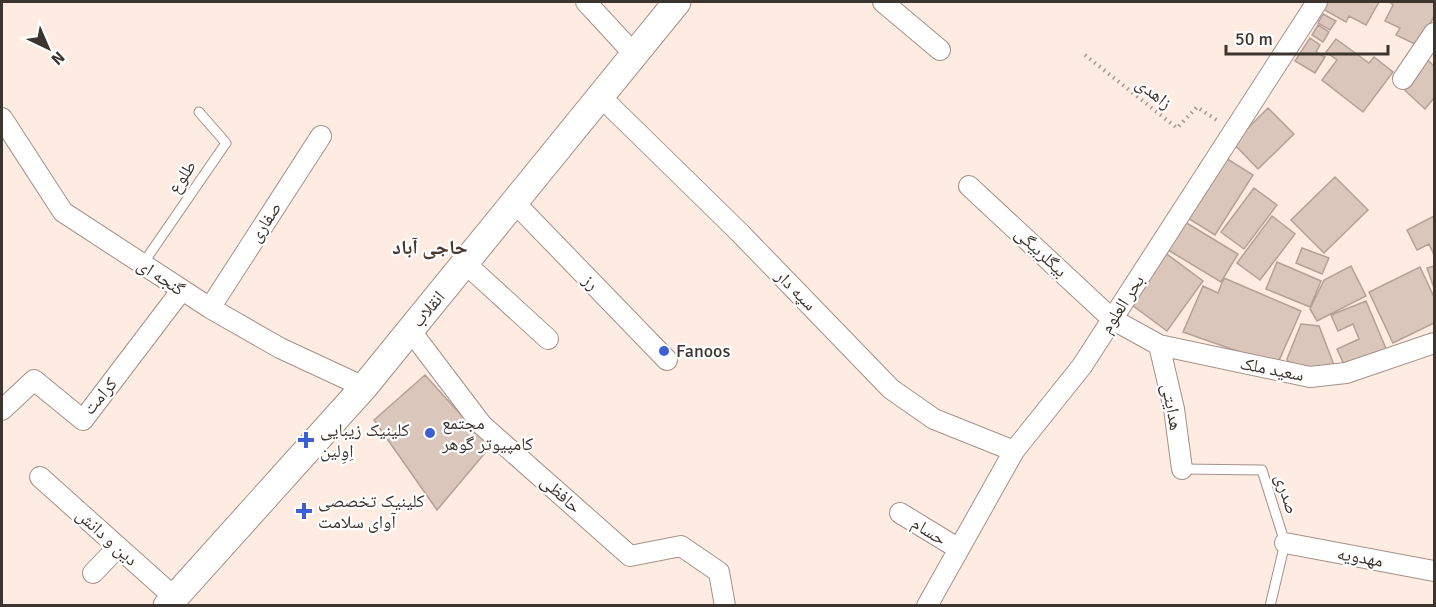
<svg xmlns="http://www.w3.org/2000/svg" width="1436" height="607" viewBox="0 0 1436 607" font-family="Signika,'Noto Naskh Arabic',sans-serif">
<rect width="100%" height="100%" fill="#feece3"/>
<path fill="#dbc6bb" stroke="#b5a096" stroke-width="1.5" d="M 1325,2 L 1379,2 L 1366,25 L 1349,16 L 1346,22 L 1321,8 Z
M 1390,2 L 1434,2 L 1434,16 L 1419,46 L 1396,35 L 1400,28 L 1385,21 L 1393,5 Z
M 1323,14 L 1336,21 L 1330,30 L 1318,23 Z
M 1318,25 L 1329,32 L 1323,42 L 1312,35 Z
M 1310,38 L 1320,45 L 1316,52 L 1325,57 L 1315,73 L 1295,61 Z
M 1336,39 L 1369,63 L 1374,57 L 1393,72 L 1363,112 L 1322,80 L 1337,60 L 1326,52 Z
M 1421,54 L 1434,66 L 1434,98 L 1425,109 L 1396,82 Z
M 1268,108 L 1294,134 L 1258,169 L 1233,143 Z
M 1221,155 L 1253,175 L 1215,235 L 1183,215 Z
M 1335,177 L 1368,210 L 1324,253 L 1291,220 Z
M 1254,188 L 1277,205 L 1244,249 L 1221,232 Z
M 1272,216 L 1295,234 L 1260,280 L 1237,263 Z
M 1434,216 L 1434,255 L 1429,244 L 1417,250 L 1407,230 Z
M 1185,222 L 1238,254 L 1221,282 L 1168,250 Z
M 1302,248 L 1329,258 L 1322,274 L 1296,263 Z
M 1164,252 L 1203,281 L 1167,331 L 1128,302 Z
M 1277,262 L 1321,281 L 1310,307 L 1266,289 Z
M 1351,266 L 1366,296 L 1317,321 L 1310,309 L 1324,280 Z
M 1434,266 L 1434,288 L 1427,268 Z
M 1420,267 L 1434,297 L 1434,323 L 1393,343 L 1369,292 Z
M 1224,278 L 1301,311 L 1277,365 L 1183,332 L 1203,286 L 1218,293 Z
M 1366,301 L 1387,351 L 1346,369 L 1337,349 L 1359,339 L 1353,324 L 1338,331 L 1331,315 Z
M 1301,324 L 1319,326 L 1334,365 L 1315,372 L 1290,365 L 1287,359 Z
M 425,375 L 490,447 L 437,510 L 374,420 Z"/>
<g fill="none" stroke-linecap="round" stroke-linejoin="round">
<defs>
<path id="lane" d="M 142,265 L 226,143 L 199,112
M 1182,469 L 1262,470 L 1285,543 L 1270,606"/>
<path id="street" d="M 586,2 L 634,54
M 883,2 L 940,50
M 1403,79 L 1434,33
M 601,97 L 740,233 L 891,389 L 934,419 L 1014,451
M 2,118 L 63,212 L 210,308 L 280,348 L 364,387
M 969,186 L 1112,319 L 1159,345 L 1310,377 L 1346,373 L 1434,343
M 515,203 L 667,360
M 466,264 L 548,339
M 210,308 L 321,136
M 410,330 L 482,425 L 630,556 L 681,546 L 719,572 L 725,606
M 1159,345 L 1174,409 L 1182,469
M 2,410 L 34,380 L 83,420 L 181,291
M 40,477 L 174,597
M 900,513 L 959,549
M 1285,543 L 1434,571
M 93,573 L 118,547
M 927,606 L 1014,451 L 1082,366 L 1317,2"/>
<path id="secondary" d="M 167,606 L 364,387 L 677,2"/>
</defs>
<use href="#lane" stroke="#a59187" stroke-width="11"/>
<use href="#street" stroke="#a59187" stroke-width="22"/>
<use href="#secondary" stroke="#a59187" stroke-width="29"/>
<path stroke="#a59790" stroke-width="4" stroke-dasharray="1.5 4.5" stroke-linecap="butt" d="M 1085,55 L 1177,128 L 1197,107 L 1218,121"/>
<use href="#lane" stroke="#fff" stroke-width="9"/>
<use href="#street" stroke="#fff" stroke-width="20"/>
<use href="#secondary" stroke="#fff" stroke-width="27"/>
</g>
<g fill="#3c60d2" stroke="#fff" stroke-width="2">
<circle cx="664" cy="351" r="6"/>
<circle cx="430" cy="433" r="6"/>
<path d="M303 431h6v6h6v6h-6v6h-6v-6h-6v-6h6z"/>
<path d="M301 502h6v6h6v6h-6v6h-6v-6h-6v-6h6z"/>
</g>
<g text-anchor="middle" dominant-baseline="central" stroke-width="4.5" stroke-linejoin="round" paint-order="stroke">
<g font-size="18" fill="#3c342f" stroke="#fff">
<text transform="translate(1154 93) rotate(38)">زاهدی</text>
<text transform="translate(182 177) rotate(-56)">طلوع</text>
<text transform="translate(265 222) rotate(-57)">صفاری</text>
<text transform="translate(1041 252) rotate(43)">بیگلربیگی</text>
<text transform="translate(161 277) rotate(33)">گنجه ای</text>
<text transform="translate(591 282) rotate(46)">رز</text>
<text transform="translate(796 290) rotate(45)">سپه دار</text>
<text transform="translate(1122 304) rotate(-57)">بحر العلوم</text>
<text transform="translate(428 309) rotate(-50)">انقلاب</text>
<text transform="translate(1272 369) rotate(11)">سعید ملک</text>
<text transform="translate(100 396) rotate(-50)">کرامت</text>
<text transform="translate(1172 407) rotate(79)">هدایتی</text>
<text transform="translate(561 494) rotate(42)">حافظی</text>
<text transform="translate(1287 494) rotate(73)">صدری</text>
<text transform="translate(929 531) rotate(32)">حسام</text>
<text transform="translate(107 537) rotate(42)">دین و دانش</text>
<text transform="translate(1360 557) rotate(10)">مهدویه</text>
</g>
<g font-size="18" fill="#3c342f" stroke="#fff" text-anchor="start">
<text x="676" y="351">Fanoos</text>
<text x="442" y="423">مجتمع<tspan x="442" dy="21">کامپیوتر گوهر</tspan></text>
<text x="320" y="430">کلینیک زیبایی<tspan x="320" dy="21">اِوِلین</tspan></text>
<text x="318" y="501">کلینیک تخصصی<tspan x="318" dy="21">آوای سلامت</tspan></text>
</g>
<g font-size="20" font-weight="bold" fill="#4b3a31" stroke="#fff">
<text x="430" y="247">حاجی آباد</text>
</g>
</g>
<rect width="1436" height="607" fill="none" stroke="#3c342f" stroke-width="6"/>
<g transform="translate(48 48) rotate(136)" stroke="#ffffff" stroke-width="4.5" paint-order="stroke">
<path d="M0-4.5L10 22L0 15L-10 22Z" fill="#3c342f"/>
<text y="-9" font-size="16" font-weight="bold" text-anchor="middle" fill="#3c342f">N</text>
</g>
<path d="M1226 45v9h162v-9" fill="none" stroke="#3c342f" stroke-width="3"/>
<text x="1235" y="45" font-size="18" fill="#3c342f" stroke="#ffffff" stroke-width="4.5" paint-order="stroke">50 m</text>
</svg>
